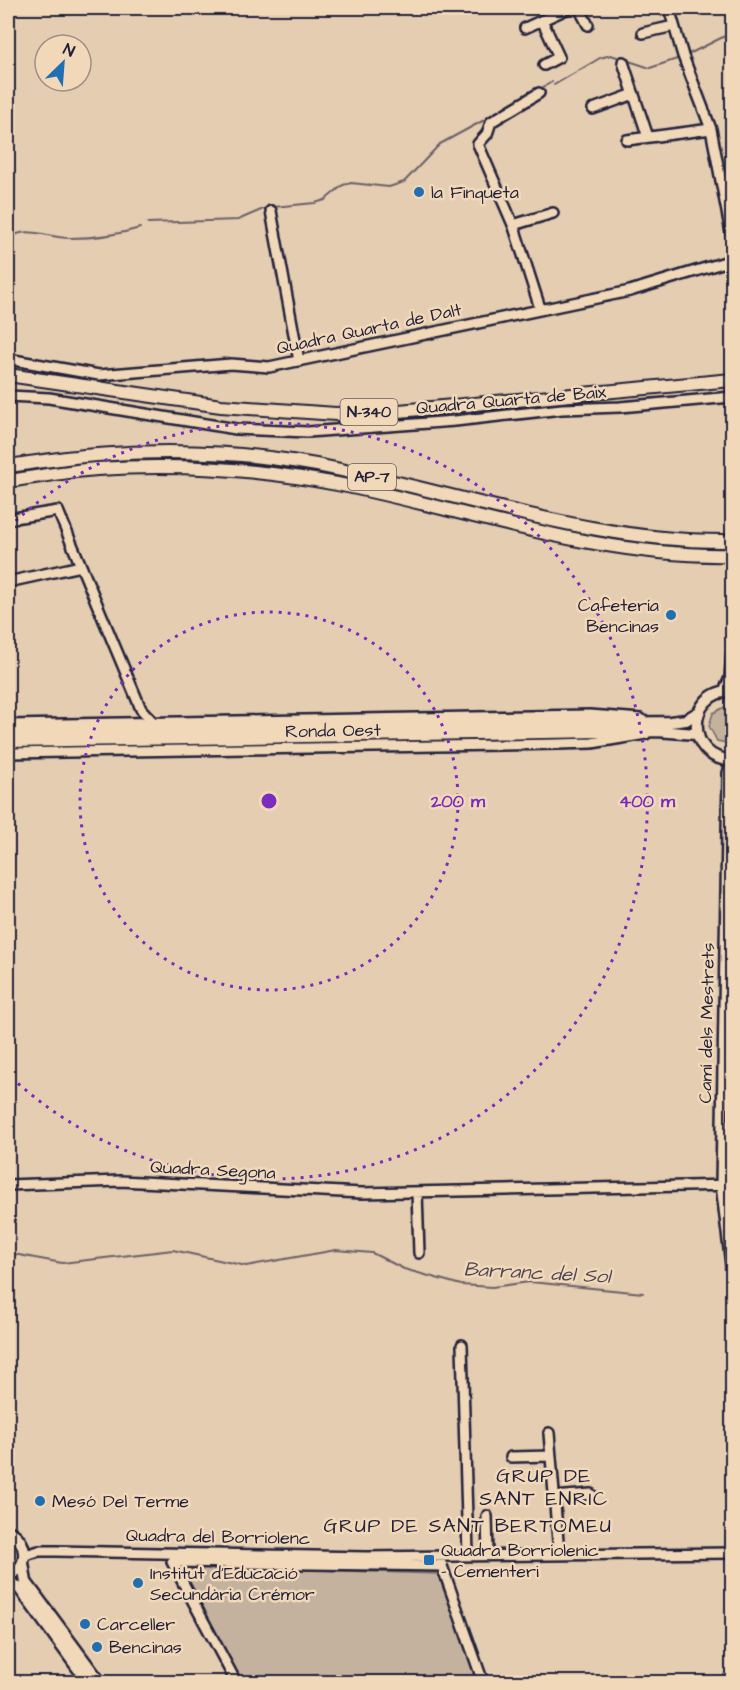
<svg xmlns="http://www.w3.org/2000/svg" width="740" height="1690" viewBox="0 0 740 1690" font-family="'Architects Daughter',sans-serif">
<rect width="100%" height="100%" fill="#e5cdb2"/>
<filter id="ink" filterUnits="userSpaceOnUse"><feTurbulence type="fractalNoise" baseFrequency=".0167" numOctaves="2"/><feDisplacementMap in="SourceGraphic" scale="12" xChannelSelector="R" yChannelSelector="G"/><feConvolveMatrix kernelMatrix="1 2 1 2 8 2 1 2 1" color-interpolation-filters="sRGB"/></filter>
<g filter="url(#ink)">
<path fill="#c4b19e" stroke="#736a6c" stroke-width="1.5" d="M 728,705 L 732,705 L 732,744 L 717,741 L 709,726 L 713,713 Z
M 196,1566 L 438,1574 L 479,1682 L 241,1682 L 187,1581 L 189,1572 Z"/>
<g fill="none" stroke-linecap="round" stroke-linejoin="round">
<path stroke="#6a6167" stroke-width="2" d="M 687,55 L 727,35 L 732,29
M 554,85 L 600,58 L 611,55 L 650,68 L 680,58
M 538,90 L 552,82
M 273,207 L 315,203 L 325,200 L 343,185 L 351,183 L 389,187 L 404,182 L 440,144 L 499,112
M 148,223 L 238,220 L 268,207
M 8,239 C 28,224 48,239 71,238 C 95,238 117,235 140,228
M 8,1253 L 62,1263 L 173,1250 L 246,1266 L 336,1250 L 372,1253 L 404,1269 L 461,1285 L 492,1287 L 530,1282 L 643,1293"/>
<defs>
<path id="minor" d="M 579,8 L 588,25
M 669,8 L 683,56 L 711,129 L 732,238
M 542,20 L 559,57 L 544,65
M 525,28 L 569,8
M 643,33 L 674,26
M 623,62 L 648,137
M 539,93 L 491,122 L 487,134 L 478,144 L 514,227 L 540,308
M 593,109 L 634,94
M 627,140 L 711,129
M 271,211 L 299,361
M 513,225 L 553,213
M 8,359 L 99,375 L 231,364 L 269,367 L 630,291 L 732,260
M 8,396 L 49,398 L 236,429 L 308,432 L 455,421 L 562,409 L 620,407 L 732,397
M 8,519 L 58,511 L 141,709 L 153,722
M 8,582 L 81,566
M 724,691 L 730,678 L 732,652
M 8,725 L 590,715 L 641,719
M 8,753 L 558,744 L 592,743 L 646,734
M 732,760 L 728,773 L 721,1185 L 732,1273
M 8,1185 L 120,1181 L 362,1193 L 732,1185
M 417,1192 L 419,1253
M 462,1345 L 468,1554
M 549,1433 L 559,1553
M 511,1457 L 551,1456
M 554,1497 L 591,1494
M 487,1516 L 488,1554
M 25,1555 L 39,1551 L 56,1551 L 366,1557 L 732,1553
M 441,1563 L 483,1682
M 236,1682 L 172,1562 L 442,1566"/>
<path id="major" d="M 732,691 C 685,691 685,760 732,760
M 8,733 L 670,722 L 686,720 L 697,713
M 8,742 L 657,731 L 696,734
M 8,1531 C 28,1539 31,1568 8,1575
M 23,1563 L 26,1582 L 100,1682
M 8,1581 L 20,1589 L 88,1682"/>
<path id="highway" d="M 8,375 L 221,406 L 336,414 L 399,411 L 732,380
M 8,466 C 37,462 67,457 97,455 C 177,448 263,453 341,470 C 472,497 597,543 732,541
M 8,481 C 37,477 67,471 97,469 C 177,464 259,469 337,484 C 469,510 596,558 732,555"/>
</defs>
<use href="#minor" stroke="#22223b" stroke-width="14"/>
<use href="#major" stroke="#22223b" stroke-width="15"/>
<use href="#highway" stroke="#22223b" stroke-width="16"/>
<use href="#minor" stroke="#f1d8b9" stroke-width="9"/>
<use href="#major" stroke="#f1d8b9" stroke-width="10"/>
<use href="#highway" stroke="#f1d8b9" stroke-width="12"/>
</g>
</g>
<g fill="none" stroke="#7b2cbf" stroke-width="3" stroke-dasharray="3 6">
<circle cx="269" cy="801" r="189"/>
<path d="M9 527A378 378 0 1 1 9 1075"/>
</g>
<g fill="#1f6fb2" stroke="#f1d8b9" stroke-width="2">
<circle cx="419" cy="192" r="6"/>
<circle cx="671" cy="615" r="6"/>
<circle cx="40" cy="1501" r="6"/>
<rect x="423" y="1554" width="12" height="12" rx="3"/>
<circle cx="138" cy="1583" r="6"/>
<circle cx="85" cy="1624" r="6"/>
<circle cx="97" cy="1647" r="6"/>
</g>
<g text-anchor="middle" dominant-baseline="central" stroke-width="5" stroke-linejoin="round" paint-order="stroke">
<g fill="#f1d8b9" stroke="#605961" stroke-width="1.5">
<rect x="340.5" y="399" width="57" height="26" rx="4.5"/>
<rect x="348" y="464" width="48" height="26" rx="4.5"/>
</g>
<g font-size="16" font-weight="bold" fill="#22223b">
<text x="369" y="412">N-340</text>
<text x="372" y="477">AP-7</text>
</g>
<g font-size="18" fill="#22223b" stroke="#f1d8b9" text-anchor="start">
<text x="431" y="192">la Finqueta</text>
<text x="659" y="605" text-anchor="end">Cafetería<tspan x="659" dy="21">Bencinas</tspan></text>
<text x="52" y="1501">Mesó Del Terme</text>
<text x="441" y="1550">Quadra Borriolenic<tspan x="441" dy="21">- Cementeri</tspan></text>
<text x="150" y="1573">Institut d'Educació<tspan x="150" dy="21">Secundària Crémor</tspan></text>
<text x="97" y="1624">Carceller</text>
<text x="109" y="1647">Bencinas</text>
</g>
<g font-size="18" fill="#22223b" stroke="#f1d8b9">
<text transform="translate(369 329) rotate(-12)">Quadra Quarta de Dalt</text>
<text transform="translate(511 400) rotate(-5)">Quadra Quarta de Baix</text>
<text transform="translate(333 731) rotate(-1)">Ronda Oest</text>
<text transform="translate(707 1023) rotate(-89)">Camí dels Mestrets</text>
<text transform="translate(213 1170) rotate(3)">Quadra Segona</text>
<text transform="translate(218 1537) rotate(1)">Quadra del Borriolenc</text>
</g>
<g font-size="20" font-style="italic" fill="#4c4755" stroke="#f1d8b9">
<text transform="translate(537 1273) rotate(3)">Barranc del Sol</text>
</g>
<g font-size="20" letter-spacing="1.5" fill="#22223b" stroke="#f1d8b9">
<text x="544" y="1476">GRUP DE<tspan x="544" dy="23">SANT ENRIC</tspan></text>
<text x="468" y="1526">GRUP DE SANT BERTOMEU</text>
</g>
</g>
<circle cx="269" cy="801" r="9" fill="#7b2cbf" stroke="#f1d8b9" stroke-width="3"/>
<g font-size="18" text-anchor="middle" font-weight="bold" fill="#7b2cbf" stroke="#f1d8b9" stroke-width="5" stroke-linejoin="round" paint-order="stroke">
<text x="458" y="807">200 m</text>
<text x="647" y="807">400 m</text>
</g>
<rect width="740" height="1690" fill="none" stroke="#f1d8b9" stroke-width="30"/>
<rect x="15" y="15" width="710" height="1660" fill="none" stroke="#22223b" stroke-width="2" filter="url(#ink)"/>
<g transform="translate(63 63) rotate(25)"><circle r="28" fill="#f1d8b9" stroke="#9e8f87" stroke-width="1.5"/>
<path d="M0-4.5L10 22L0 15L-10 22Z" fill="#1f6fb2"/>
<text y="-9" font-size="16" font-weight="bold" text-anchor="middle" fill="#22223b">N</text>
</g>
</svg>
